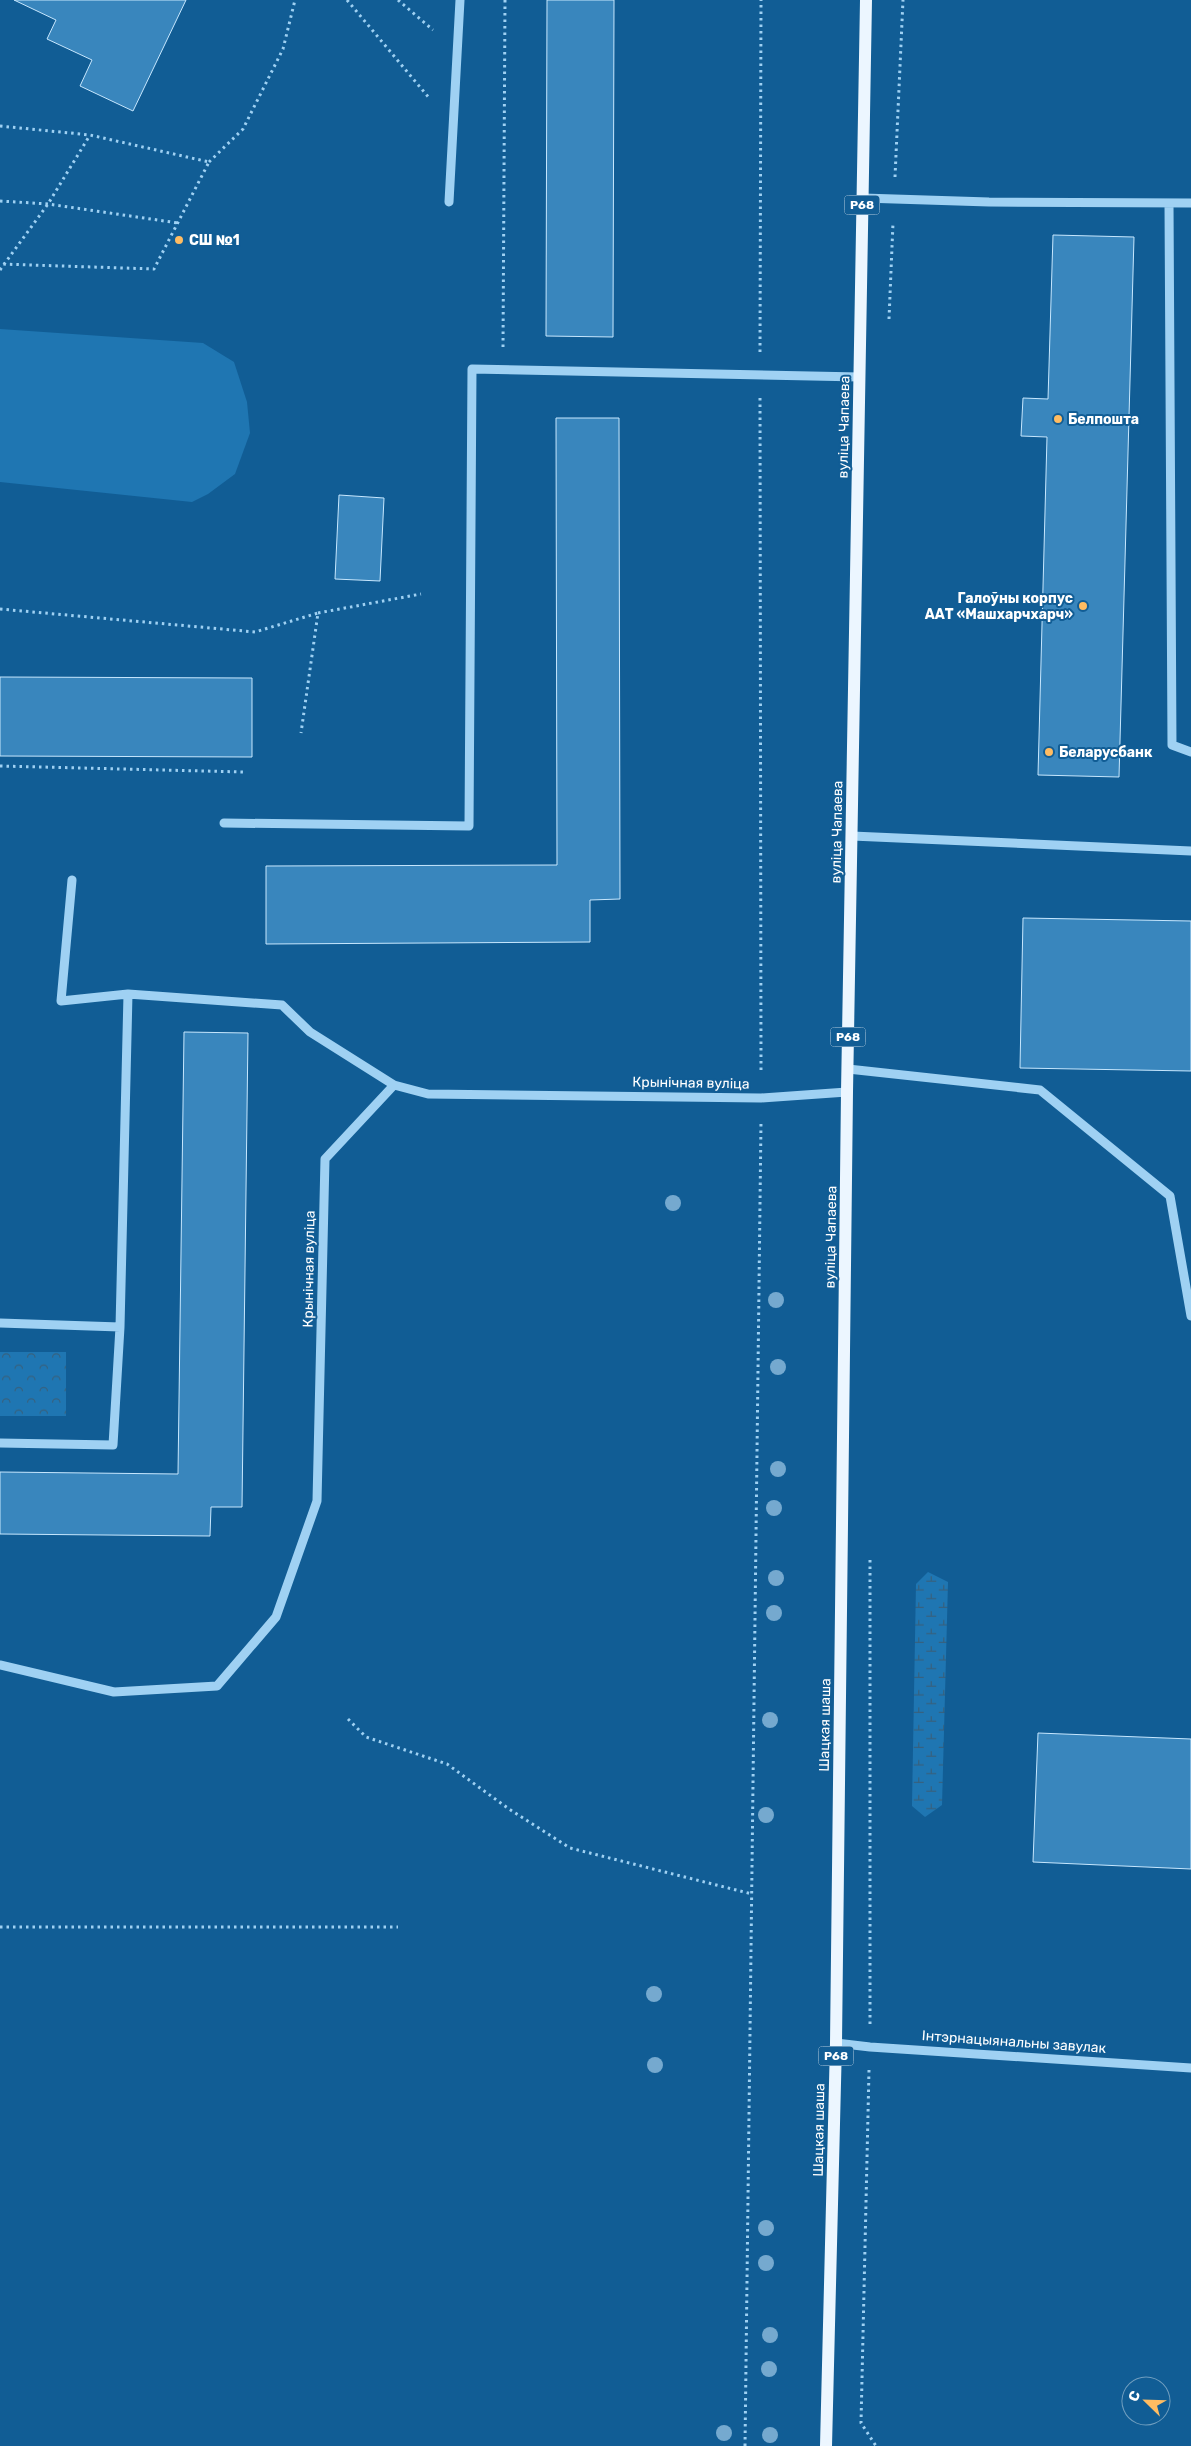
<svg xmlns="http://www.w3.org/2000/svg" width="1191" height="2446" viewBox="0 0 1191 2446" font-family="Rubik,sans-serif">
<defs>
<pattern id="forest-crowns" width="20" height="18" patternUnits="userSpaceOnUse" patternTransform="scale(1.25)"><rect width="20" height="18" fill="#1f76b2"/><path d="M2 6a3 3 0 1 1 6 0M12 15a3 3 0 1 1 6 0" fill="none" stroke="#36617f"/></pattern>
<pattern id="wetland-marsh" width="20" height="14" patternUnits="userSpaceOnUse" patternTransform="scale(1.25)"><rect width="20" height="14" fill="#1f76b2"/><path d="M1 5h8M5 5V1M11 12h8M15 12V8" fill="none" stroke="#36617f"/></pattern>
</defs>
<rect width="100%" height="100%" fill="#115d95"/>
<path fill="url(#forest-crowns)" d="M 0,1352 L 66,1352 L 66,1416 L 0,1416 Z"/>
<path fill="url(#wetland-marsh)" d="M 928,1572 L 948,1582 L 942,1805 L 925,1817 L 912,1806 L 916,1584 Z"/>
<path fill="#1f76b2" d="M 0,329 L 203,343 L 234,362 L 247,402 L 250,433 L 235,474 L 208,494 L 192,502 L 0,482 Z"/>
<path fill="#3986bd" stroke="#c7e7fe" d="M 14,0 L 186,0 L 133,111 L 80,86 L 92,60 L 47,39 L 56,20 Z
M 547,0 L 614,0 L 613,337 L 546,336 Z
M 1053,235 L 1134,237 L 1119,777 L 1038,775 L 1047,437 L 1021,436 L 1023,398 L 1048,399 Z
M 556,418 L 619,418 L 620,899 L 590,900 L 590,942 L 266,944 L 266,866 L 557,865 Z
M 339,495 L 384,498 L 380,581 L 335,579 Z
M 0,677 L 252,678 L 252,757 L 0,756 Z
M 1023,918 L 1191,921 L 1191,1071 L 1020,1068 Z
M 184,1032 L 248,1033 L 242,1507 L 211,1507 L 210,1536 L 0,1534 L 0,1472 L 178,1474 Z
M 1038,1733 L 1191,1739 L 1191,1869 L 1033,1862 Z"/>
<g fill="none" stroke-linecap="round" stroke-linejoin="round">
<path stroke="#9fd1f3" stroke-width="3" stroke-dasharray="2.5 4" stroke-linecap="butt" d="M 347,0 L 430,99
M 398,0 L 433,30
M 0,126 L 90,135 L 209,162 L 154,269 L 0,264
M 209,162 L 243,129 L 283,49 L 295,0
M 895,177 L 903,0
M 0,201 L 48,204 L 178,223
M 0,270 L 48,204 L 90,135
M 889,319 L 893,223
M 503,347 L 505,0
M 760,352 L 761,0
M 760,398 L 761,1074
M 0,609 L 255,632 L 318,613 L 301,733
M 318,613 L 421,594
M 0,766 L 244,772
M 348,1719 L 366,1737 L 447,1764 L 509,1809 L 570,1848 L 752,1894
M 0,1927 L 398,1927
M 870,2024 L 870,1558
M 869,2070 L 861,2423 L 876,2446
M 745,2446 L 761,1121"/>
<path stroke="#9fd1f3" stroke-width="9" d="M 863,198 L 989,202 L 1191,203
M 449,202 L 460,0
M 1169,203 L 1172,745 L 1191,752
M 224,823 L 469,826 L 472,369 L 860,377
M 852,836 L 1191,851
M 72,880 L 61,1001 L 128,994
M 848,1069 L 1040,1090 L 1170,1196 L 1191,1316
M 0,1323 L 120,1327 L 128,994 L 282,1005 L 310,1032 L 394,1085
M 0,1443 L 113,1445 L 120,1327
M 0,1665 L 114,1692 L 217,1686 L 276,1617 L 317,1501 L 325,1159 L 394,1085 L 428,1094 L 761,1098 L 847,1092
M 836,2043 L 870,2047 L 1191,2068"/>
<path stroke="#ecf6ff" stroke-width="12" d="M 826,2446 L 836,2043 L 847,1092 L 866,0"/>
</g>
<g fill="#75a9cf">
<circle cx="673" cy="1203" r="8"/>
<circle cx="776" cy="1300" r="8"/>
<circle cx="778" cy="1367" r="8"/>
<circle cx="778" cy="1469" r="8"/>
<circle cx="774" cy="1508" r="8"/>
<circle cx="776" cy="1578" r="8"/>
<circle cx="774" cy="1613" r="8"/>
<circle cx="770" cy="1720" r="8"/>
<circle cx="766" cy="1815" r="8"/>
<circle cx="654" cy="1994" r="8"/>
<circle cx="655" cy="2065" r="8"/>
<circle cx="766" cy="2228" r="8"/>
<circle cx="766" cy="2263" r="8"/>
<circle cx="770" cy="2335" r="8"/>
<circle cx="769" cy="2369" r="8"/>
<circle cx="724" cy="2433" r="8"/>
<circle cx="770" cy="2435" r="8"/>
</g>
<g fill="#ffbc62" stroke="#115d95" stroke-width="2">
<circle cx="179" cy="240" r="5"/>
<circle cx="1058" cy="419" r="5"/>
<circle cx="1083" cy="606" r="5"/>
<circle cx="1049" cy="752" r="5"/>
</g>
<g text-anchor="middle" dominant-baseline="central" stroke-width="4" stroke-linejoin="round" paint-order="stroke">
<g fill="#115d95" stroke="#b8cedf" stroke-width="1">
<rect x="844.5" y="195.5" width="35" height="19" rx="4"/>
<rect x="830.5" y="1027.5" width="35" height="19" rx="4"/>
<rect x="818.5" y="2046.5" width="35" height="19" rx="4"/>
</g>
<g font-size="12" font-weight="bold" fill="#fff">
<text x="862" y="205">Р68</text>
<text x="848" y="1037">Р68</text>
<text x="836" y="2056">Р68</text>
</g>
<g font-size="14" font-weight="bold" fill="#fff" stroke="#115d95" text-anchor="start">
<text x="189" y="240">СШ №1</text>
<text x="1068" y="419">Белпошта</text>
<text x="1073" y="598" text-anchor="end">Галоўны корпус<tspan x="1073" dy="16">ААТ «Машхарчхарч»</tspan></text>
<text x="1059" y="752">Беларусбанк</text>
</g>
<g font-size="14" fill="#fff" stroke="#115d95">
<text transform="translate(844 427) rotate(-89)">вуліца Чапаева</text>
<text transform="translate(837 832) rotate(-89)">вуліца Чапаева</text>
<text transform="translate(691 1083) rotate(1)">Крынічная вуліца</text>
<text transform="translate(831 1237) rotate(-89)">вуліца Чапаева</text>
<text transform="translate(309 1269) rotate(-89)">Крынічная вуліца</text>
<text transform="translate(825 1725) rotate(-89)">Шацкая шаша</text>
<text transform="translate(1014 2042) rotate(4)">Інтэрнацыянальны завулак</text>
<text transform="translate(819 2130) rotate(-89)">Шацкая шаша</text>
</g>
</g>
<g transform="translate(1146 2401) rotate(293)"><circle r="24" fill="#115d95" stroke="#709ebf"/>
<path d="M0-4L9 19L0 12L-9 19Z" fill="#ffbc62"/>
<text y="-8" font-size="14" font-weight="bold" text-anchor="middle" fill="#ffffff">С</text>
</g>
</svg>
